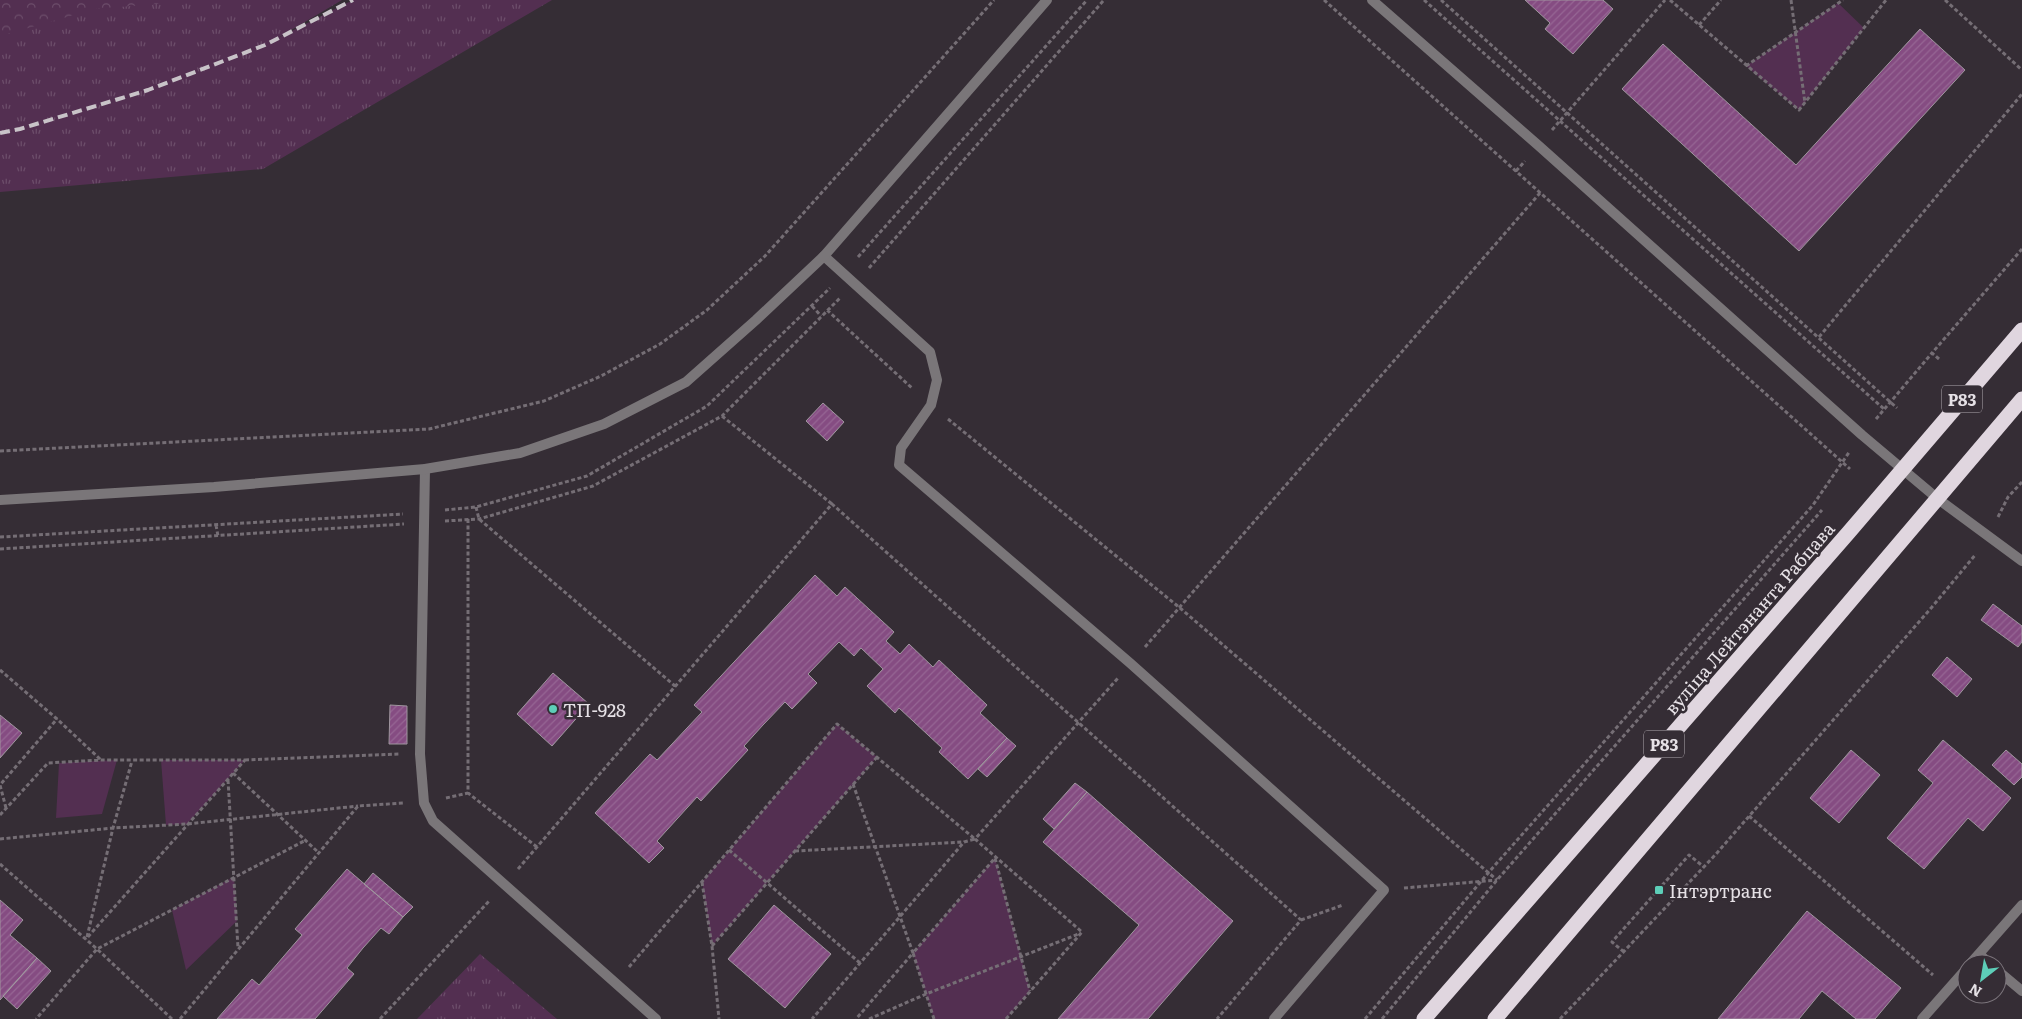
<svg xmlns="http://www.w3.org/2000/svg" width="2022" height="1019" viewBox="0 0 2022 1019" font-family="Literata,serif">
<defs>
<pattern id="grass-tufts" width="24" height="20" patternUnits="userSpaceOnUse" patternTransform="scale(1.25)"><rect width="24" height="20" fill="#532f51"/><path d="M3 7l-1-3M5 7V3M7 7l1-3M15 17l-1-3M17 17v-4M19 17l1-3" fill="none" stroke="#6c4d6a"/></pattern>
<pattern id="forest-crowns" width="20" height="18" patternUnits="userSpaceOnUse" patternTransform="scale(1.25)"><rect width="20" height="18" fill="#532f51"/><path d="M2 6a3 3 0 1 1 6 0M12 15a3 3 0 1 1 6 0" fill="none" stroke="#6c4d6a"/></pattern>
<pattern id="building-hatch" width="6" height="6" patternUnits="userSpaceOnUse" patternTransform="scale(1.25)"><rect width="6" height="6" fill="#854c82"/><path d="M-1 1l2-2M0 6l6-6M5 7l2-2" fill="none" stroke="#966694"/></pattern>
</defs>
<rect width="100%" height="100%" fill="#352d35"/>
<path fill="url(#grass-tufts)" d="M 0,0 L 342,0 L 276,39 L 353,0 L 552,0 L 263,169 L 0,192 Z
M 480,954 L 557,1019 L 417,1019 Z"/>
<path fill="url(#forest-crowns)" d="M 0,0 L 205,0 L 95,9 L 0,36 Z"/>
<path fill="#532f51" d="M 1838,3 L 1864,28 L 1799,110 L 1746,66 Z
M 837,724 L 877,757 L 712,946 L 702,882 Z
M 117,760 L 102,814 L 56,818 L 59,763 Z
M 161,760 L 245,760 L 187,824 L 166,825 Z
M 995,858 L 1030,991 L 1006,1019 L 934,1019 L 913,953 Z
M 234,877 L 237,921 L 186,970 L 172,910 Z"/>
<path fill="url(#building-hatch)" stroke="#9f969e" d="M 1525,0 L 1603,0 L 1613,9 L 1573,54 L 1545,29 L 1550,23 Z
M 1920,29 L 1965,70 L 1799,251 L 1622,89 L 1663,44 L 1796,165 Z
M 823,403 L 844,422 L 827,441 L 806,421 Z
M 815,575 L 837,596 L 845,587 L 894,632 L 886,641 L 900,654 L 909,644 L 933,667 L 939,660 L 987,705 L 980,713 L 1007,738 L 968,779 L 939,752 L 942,748 L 899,708 L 895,713 L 867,686 L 883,669 L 861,648 L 854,656 L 839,642 L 808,674 L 817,683 L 792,709 L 785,702 L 763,725 L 744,746 L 748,750 L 701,801 L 697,797 L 657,841 L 664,848 L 649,863 L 595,813 L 650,754 L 657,760 L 702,712 L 694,705 Z
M 1993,604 L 2022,626 L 2022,642 L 2018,647 L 1981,620 Z
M 1947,657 L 1972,679 L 1957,697 L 1932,675 Z
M 553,673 L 589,704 L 552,746 L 517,714 Z
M 390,705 L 407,706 L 407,744 L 389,744 Z
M 0,715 L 22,733 L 0,758 Z
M 1007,738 L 1016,746 L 987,777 L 978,769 Z
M 1943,740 L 2011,798 L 1983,831 L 1968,818 L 1924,869 L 1887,838 L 1933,783 L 1918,770 Z
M 1851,750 L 1880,775 L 1839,823 L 1810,798 Z
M 2006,750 L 2022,764 L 2022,777 L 2014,785 L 1992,765 Z
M 1075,783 L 1087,792 L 1054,829 L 1043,819 Z
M 1087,792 L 1233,921 L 1148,1019 L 1058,1019 L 1139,925 L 1043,842 Z
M 347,869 L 403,917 L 389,934 L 381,928 L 363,948 L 347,968 L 354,974 L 315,1019 L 217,1019 L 252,979 L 259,985 L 302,935 L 295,929 Z
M 373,873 L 413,907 L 403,917 L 364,884 Z
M 0,900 L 23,920 L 10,935 L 37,958 L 0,1000 Z
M 774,905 L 831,954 L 785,1008 L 728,959 Z
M 1807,911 L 1901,988 L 1875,1019 L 1856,1019 L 1822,991 L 1799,1019 L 1718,1019 Z
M 37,958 L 51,971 L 17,1009 L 3,996 Z"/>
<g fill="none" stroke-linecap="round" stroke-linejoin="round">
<path stroke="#756e75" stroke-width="3" stroke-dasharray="4 2.5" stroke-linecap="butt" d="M 1324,0 L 1850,469
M 1424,0 L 1884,409
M 1441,0 L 1897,408
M 1670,0 L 1799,110 L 1886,0
M 1791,0 L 1805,103
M 1945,0 L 2022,70
M 1699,25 L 1721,0
M 1746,66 L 1843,0
M 1552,130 L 1665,0
M 1516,171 L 1525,161
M 858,257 L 1087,0
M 869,268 L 1104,0
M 812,306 L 821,316
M 827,310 L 913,389
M 1819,337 L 2022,94
M 1939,359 L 1932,353 L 2022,249
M 722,416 L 832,504
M 948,419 L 1180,608 L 1497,880
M 1876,419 L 1932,353
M 0,451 L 429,429 L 544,401 L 601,376 L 660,344 L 707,310 L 765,256 L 994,0
M 476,507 L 479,519 L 675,686
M 445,510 L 476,507 L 587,476 L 707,406 L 830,288
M 1998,517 L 2008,497 L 2022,482
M 468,519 L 468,793 L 537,847
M 445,521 L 479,519 L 593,486 L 722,416 L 840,298
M 216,525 L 218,536
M 0,537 L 403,514
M 0,549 L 404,524
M 1145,647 L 1540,193
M 0,670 L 57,719 L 101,760
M 245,760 L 399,754
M 233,773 L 319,853
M 228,780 L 238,948
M 853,784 L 913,953 L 856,1019
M 446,798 L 468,793
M 6,808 L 0,785 L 57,719
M 0,815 L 48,763 L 101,760 L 245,760 L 86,939
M 1749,816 L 1933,975
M 0,839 L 113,828 L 187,824 L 358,806
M 729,850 L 860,963
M 795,851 L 963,842
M 0,864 L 97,949 L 36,1019
M 518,869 L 832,504 L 1301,920 L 1217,1019
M 702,882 L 712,946 L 719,1019
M 1404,888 L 1497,880
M 1301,920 L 1343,905
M 87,937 L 113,828 L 132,761
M 712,946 L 877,757
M 1624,952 L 1612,942 L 1689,855 L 1704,867
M 629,967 L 837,724 L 975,839 L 964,842 L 812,1019
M 172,1019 L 97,949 L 306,840
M 180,1019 L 358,806 L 403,803
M 380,1019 L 490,900
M 869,1019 L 926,994 L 1081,933
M 934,1019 L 913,953 L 995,858 L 1030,991
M 1006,1019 L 1082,932 L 975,839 L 1118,678
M 1365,1019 L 1489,872 L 1813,505 L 1850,451
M 1382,1019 L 1497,880 L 1822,510
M 1560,1019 L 1716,854 L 1932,607 L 1976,554"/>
<path stroke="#7a7679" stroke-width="10" d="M 1372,0 L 1539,146 L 1862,435 L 1938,499 L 2022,561
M 824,256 L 930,352 L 937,380 L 931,405 L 901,448 L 899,465 L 1130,663 L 1384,890 L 1274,1019
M 425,469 L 420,754 L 424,803 L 433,821 L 656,1019
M 1979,954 L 1990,964
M 1970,964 L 2022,905
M 1997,970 L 2022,991
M 1922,1019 L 1967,968"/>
<path stroke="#7a7679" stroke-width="10" d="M 0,500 L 214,487 L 425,469 L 520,453 L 604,424 L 686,382 L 756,320 L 824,256 L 1047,0"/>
<path stroke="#e0d6df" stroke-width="15" d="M 1424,1019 L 1849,532 L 2022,330
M 1495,1019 L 2022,399"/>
<path stroke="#c8c3c8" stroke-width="4" stroke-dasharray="10 5" stroke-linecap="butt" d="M 0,133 L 20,129 L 148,90 L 265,45 L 353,0"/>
</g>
<g fill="#5dceb8" stroke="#352d35" stroke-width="2">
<circle cx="553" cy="709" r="5"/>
<rect x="1654" y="885" width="10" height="10" rx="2.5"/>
</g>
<g text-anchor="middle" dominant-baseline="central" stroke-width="5" stroke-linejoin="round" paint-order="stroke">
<g fill="#352d35" stroke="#b1abb1" stroke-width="1">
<rect x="1942" y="385.5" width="40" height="27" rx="4"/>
<rect x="1644" y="730.5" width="40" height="27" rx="4"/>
</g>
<g font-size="16" font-weight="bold" fill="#e6e1e6">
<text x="1962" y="399">Р83</text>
<text x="1664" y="744">Р83</text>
</g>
<g font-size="18" fill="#e6e1e6" stroke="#352d35">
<text transform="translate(1749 618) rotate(-49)">вуліца Лейтэнанта Рабцава</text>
</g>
<g font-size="18" fill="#e6e1e6" stroke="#352d35" text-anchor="start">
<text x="563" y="709">ТП-928</text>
<text x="1669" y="890">Інтэртранс</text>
</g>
</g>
<g transform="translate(1982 979) rotate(211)"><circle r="24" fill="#352d35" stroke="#7c757c"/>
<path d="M0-4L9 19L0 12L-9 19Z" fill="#5dceb8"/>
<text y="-8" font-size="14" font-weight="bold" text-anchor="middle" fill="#e6e1e6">N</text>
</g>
</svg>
